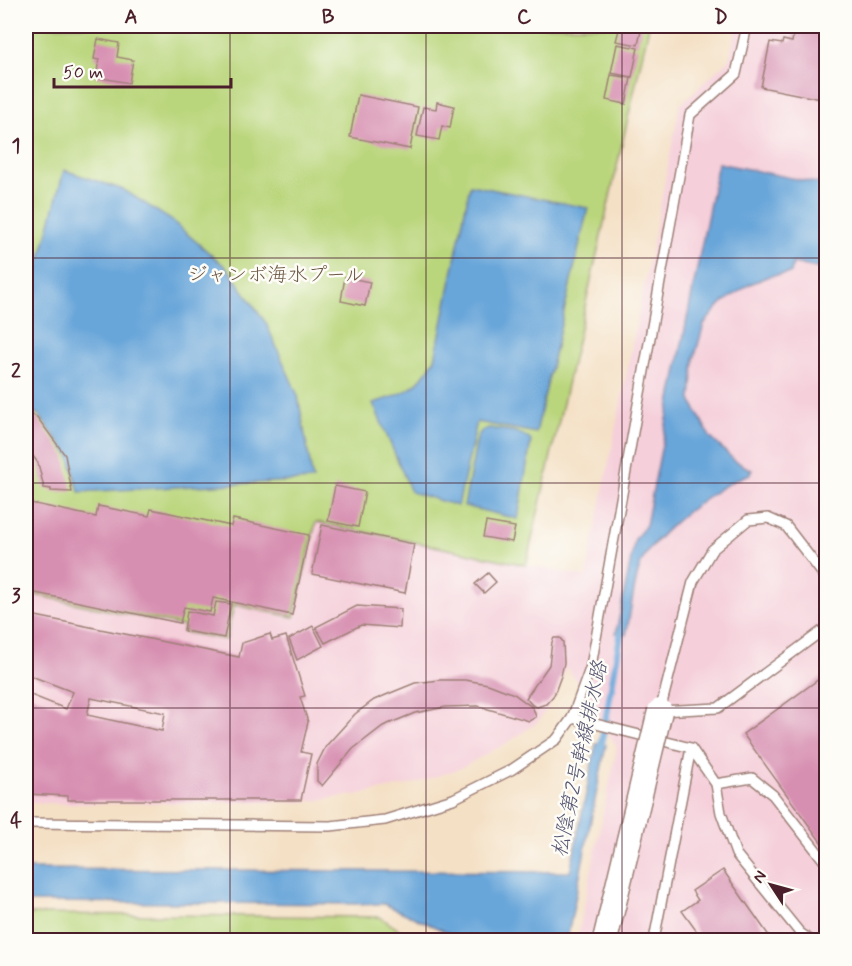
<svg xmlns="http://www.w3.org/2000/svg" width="852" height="966" viewBox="0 0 852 966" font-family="Mynerve,'Klee One',sans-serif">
<rect width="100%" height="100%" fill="#fdfcf7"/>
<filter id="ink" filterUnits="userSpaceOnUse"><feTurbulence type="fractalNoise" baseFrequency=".0167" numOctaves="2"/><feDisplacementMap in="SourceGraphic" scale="12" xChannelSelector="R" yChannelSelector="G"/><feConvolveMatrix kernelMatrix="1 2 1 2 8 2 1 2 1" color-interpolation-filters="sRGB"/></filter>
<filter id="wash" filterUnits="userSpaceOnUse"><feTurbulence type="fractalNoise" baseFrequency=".008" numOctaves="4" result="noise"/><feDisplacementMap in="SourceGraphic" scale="24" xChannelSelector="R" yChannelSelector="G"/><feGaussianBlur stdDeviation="1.35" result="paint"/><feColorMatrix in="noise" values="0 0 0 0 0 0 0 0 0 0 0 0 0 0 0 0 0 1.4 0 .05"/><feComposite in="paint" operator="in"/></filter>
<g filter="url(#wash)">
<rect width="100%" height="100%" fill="#f4e0c5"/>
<path fill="#f5cfda" d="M 737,26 L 826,26 L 826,940 L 577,940 L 617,747 L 567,667 L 556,695 L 538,722 L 510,741 L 461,768 L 413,784 L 362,794 L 304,802 L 69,804 L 26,802 L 26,593 L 184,626 L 183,632 L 233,605 L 294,617 L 316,521 L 586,577 L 680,105 L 729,59 Z"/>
<path fill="#bad67c" stroke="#827a54" stroke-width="1.5" d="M 26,26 L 649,26 L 526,565 L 316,522 L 294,617 L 234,605 L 226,640 L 182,632 L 183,626 L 26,593 L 28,576 L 26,575 Z
M 26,914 L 380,917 L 414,940 L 26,940 Z"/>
<path fill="#67a5d9" stroke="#586282" stroke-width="1.5" d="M 718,163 L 826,185 L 826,270 L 793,263 L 791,273 L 769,276 L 750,284 L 721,304 L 704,324 L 694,359 L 691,400 L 710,437 L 735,461 L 752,470 L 750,474 C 719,483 650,536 640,566 C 633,587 631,612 626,635 L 616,633 L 635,539 L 646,525 Z
M 64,170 L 124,190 L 171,220 L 228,269 L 266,323 L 298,396 L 313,480 L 79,492 L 69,455 L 38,414 L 26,408 L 26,314 Z
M 470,185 L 588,208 L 536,433 L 477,422 L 458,506 L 411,492 L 373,403 C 407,393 416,390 435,359 Z
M 490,428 C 503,430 522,430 531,441 L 518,519 L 464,506 L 477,439 C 479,432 482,429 490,428 Z
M 596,744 L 606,745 L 567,940 L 464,940 L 384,904 L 26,902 L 26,869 L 570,872 Z"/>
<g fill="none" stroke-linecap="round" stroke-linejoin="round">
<path stroke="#67a5d9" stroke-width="7" d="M 600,752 L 622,627"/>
</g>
<g id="blocks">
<path fill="#d78fb1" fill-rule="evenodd" d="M 147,26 L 194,26 L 192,35 Z
M 620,26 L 642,26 L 638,45 L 616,41 Z
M 795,26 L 826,26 L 826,100 L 761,87 L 770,42 L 782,44 L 783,40 L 792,42 Z
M 98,39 L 119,43 L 117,57 L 133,60 L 129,83 L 96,77 L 99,60 L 94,59 Z
M 617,44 L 638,48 L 632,77 L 611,73 Z
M 611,75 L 631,78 L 626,104 L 606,100 Z
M 358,95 L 418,107 L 410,149 L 350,137 Z
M 437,102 L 454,106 L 450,128 L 442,126 L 439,140 L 417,136 L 423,107 L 436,109 Z
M 345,277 L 370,282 L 365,306 L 341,301 Z
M 26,412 L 37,417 L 65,455 L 72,492 L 51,491 L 51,489 L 44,488 L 38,463 L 26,446 Z
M 335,486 L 365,492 L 358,527 L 328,521 Z
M 26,502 L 96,517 L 98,506 L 149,516 L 151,509 L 231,526 L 233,519 L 309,535 L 292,615 L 213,598 L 210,612 L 184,607 L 180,623 L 26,591 L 30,572 L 26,571 Z
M 486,522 L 515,527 L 512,542 L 483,537 Z
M 322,525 L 414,544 L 405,593 L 312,574 Z
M 488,573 L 496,582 L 484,593 L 475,584 Z
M 216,602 L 231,604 L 224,638 L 184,631 L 187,611 L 213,616 Z
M 357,606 L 401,609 L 400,628 L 361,625 L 325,643 L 316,627 Z
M 26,614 L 239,657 L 242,643 L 270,634 L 272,640 L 286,636 L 305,696 L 300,697 L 308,722 L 301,752 L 311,754 L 301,800 L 68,800 L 68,796 L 26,794 L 26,693 L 66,709 L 73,692 L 26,674 ZM 91,698 L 165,713 L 162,731 L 87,715 Z
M 313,626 L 323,646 L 297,660 L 289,639 Z
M 554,638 L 560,638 L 563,642 L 564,663 L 561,676 L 554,695 L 546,704 L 537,707 L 532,705 L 526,698 L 549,665 L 552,642 Z
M 826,674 L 826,849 L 743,734 Z
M 440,680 L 465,680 L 488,684 L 514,694 L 533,708 L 536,717 L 529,721 L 478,706 L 446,707 L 415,713 L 383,726 L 353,749 L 322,786 L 317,781 L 317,764 L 326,746 L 355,714 L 374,700 L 393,692 L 415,683 Z
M 723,870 L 772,940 L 703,940 L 682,911 L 698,900 L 692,891 Z"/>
</g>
</g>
<g filter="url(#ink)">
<use href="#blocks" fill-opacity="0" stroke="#9f8078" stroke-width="1.5"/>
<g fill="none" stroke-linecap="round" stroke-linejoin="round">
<defs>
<path id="service" d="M 826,578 L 786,526 L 768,518 L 748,520 L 712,550 L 693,582 L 660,711 L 718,708 L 826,628
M 572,718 L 691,748 L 654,940
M 691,748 L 716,784 L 721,813 L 736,854 L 800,933 L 810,940
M 716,784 L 752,778 L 773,795 L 826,863
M 26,823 L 330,826 L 385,820 L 453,799 L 511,770 L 557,739 L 572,718 L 591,666 L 690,115 L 736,74 L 747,26"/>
</defs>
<use href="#service" stroke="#9f8078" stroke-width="12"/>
<use href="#service" stroke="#fff" stroke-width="9"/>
<defs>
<path id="tertiary-bridge" d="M 605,940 L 660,711"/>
</defs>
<use href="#tertiary-bridge" stroke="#9f8078" stroke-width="27" stroke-linecap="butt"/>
<use href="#tertiary-bridge" stroke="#fff" stroke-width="24"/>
</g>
</g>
<path fill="none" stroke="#4a1f2b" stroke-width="1.5" stroke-opacity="0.55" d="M 230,26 L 230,940M 426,26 L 426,940M 622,26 L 622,940M 26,258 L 826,258M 26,483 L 826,483M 26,708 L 826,708"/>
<g text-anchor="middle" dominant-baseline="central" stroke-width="5" stroke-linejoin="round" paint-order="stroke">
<g font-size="20" fill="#6c5643" stroke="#fdfcf7">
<text x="276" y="275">ジャンボ海水プール</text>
</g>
<g font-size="21" font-style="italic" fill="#565571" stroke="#fdfcf7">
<text transform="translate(580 759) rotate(-78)">松陰第2号幹線排水路</text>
</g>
</g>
<rect width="852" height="966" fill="none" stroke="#fdfcf7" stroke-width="66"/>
<g transform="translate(771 885) rotate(306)" stroke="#fdfcf7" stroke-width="4.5" paint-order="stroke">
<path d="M0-4.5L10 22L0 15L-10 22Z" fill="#4a1f2b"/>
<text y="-9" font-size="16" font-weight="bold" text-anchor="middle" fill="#4a1f2b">N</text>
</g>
<path d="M54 78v9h177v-9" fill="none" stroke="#4a1f2b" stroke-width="3"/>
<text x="63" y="78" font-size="18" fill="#4a1f2b" stroke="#fdfcf7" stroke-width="4.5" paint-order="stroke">50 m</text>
<rect x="33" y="33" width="786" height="900" fill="none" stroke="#4a1f2b" stroke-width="2"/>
<g font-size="20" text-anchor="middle" font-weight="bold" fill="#4a1f2b">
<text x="131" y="23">A</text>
<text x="328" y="23">B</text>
<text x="524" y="23">C</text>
<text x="721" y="23">D</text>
<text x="16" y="152">1</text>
<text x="16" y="377">2</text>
<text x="16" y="602">3</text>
<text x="16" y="827">4</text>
</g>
</svg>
